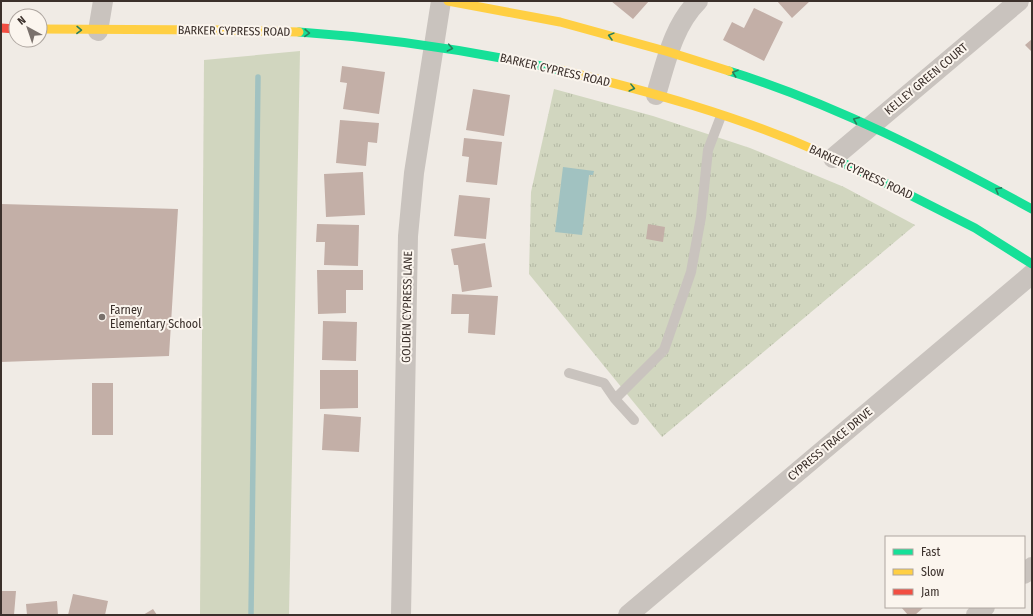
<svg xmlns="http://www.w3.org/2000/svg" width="1033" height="616" viewBox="0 0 1033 616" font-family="'Fira Sans Condensed',sans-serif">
<defs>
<pattern id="park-tufts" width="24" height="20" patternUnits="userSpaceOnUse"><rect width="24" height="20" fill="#d1d6bf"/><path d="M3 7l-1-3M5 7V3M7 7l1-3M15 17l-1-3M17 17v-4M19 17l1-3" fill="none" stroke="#b4b8a4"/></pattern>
</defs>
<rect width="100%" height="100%" fill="#f0ebe5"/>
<path fill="#d1d6bf" d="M 300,51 L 289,615 L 200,615 L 204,60 Z"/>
<path fill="url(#park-tufts)" d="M 554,89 L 653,116 L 750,148 L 844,187 L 915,225 L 662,437 L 529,274 L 531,192 Z"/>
<path fill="#a1c2c1" d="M 563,167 L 594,171 L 593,175 L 589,175 L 582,235 L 555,232 Z"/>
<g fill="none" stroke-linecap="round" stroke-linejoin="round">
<path stroke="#a1c2c1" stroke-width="5.5" d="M 251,615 L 258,77"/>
</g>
<path fill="#c3afa7" d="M 611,1 L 649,1 L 633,19 Z
M 777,1 L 810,1 L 792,18 Z
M 754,8 L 783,22 L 764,61 L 723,40 L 732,22 L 744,28 Z
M 1032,39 L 1032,52 L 1025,45 Z
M 342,66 L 385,72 L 379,114 L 343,109 L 347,83 L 340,82 Z
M 473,89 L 510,95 L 504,136 L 466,130 Z
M 340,120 L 379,123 L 377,143 L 368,142 L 366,166 L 336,163 Z
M 464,138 L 502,142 L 497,185 L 466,182 L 469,157 L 462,156 Z
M 363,172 L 365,215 L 326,217 L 324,174 Z
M 459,195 L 490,198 L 486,239 L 454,236 Z
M 1,204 L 178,209 L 169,356 L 1,362 Z
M 317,224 L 359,225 L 358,266 L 324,265 L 325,242 L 316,242 Z
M 648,224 L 665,227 L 663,242 L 646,239 Z
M 485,243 L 492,287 L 462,292 L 458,265 L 454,265 L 451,249 Z
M 317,270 L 363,270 L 363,290 L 346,290 L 346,313 L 318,314 Z
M 452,294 L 498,296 L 495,335 L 468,333 L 469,314 L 451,314 Z
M 323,321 L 357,322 L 356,361 L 322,360 Z
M 320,370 L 358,370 L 358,408 L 320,409 Z
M 92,383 L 113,383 L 113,435 L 92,435 Z
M 324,414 L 361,417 L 359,452 L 322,450 Z
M 1,591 L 16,591 L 14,615 L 1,615 Z
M 73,594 L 108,601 L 105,615 L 68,615 Z
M 57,601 L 58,615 L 27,615 L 26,604 Z
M 901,607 L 924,607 L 915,615 L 908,615 Z
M 153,609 L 157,615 L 143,615 Z"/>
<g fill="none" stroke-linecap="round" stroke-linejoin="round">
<path stroke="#c9c3be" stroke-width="10" d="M 569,373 L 604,383 L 615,399 L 634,420
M 615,399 L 664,350 L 691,272 L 701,217 L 708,150 L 721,116"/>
<path stroke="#c9c3be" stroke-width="20" d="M 98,31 L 103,1
M 656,95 C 666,62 673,26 698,1
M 833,158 L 1019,1
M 1024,574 L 1032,567
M 401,615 L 408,236 L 414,173 L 441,1
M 628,615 L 1032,274
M 976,615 L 985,607"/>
<path stroke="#16e098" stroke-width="9" d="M 299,32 C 387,38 474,51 560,70
M 729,71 C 835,104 935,156 1032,209
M 822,153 L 898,189 L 975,228 L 1032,264"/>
<path stroke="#ffcf43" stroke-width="9" d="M 448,1 L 560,22 L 669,52 L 729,71
M 40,29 L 219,30 L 299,32
M 560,70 C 649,91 738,116 822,153"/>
<path stroke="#f24e42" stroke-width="9" d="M 1,28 L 16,29"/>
</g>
<defs><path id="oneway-chevron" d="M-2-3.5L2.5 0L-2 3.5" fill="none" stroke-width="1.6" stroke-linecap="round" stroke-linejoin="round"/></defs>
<g stroke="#2a7f5c">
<use href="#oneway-chevron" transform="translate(79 30) rotate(1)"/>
<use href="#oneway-chevron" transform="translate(307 33) rotate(2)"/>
<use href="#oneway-chevron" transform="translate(611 36) rotate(-165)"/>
<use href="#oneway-chevron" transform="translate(450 48) rotate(11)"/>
<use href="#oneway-chevron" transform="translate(735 73) rotate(-161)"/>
<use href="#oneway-chevron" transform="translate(632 88) rotate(14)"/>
<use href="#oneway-chevron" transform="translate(856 120) rotate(-157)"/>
<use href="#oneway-chevron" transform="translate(998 190) rotate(-151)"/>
</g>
<circle fill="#7a716c" stroke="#fbf5ee" stroke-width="1.5" cx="102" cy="317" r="4"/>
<g text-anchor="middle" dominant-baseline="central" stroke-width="4" stroke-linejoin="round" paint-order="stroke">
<g font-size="12" fill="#3b302b" stroke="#fbf5ee">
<text transform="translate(234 31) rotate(1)">BARKER CYPRESS ROAD</text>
<text transform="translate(555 70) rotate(13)">BARKER CYPRESS ROAD</text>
<text transform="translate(926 79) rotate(-40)">KELLEY GREEN COURT</text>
<text transform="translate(861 172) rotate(25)">BARKER CYPRESS ROAD</text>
<text transform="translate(407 307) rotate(-89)">GOLDEN CYPRESS LANE</text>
<text transform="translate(830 444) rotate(-40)">CYPRESS TRACE DRIVE</text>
</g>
<g font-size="12" fill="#3b302b" stroke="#fbf5ee" text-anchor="start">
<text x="110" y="310">Farney<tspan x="110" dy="14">Elementary School</tspan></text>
</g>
</g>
<rect width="1033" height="616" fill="none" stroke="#3b302b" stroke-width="4"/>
<rect x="885" y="536" width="140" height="72" fill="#fbf5ee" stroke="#aea6a0"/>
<rect x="893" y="549" width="20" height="6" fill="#16e098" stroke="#aea6a0"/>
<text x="921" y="556" font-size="12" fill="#3b302b">Fast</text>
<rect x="893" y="569" width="20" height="6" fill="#ffcf43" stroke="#aea6a0"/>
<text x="921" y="576" font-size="12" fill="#3b302b">Slow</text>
<rect x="893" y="589" width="20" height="6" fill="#f24e42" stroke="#aea6a0"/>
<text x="921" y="596" font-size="12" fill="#3b302b">Jam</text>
<g transform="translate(28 28) rotate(320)"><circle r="19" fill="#fbf5ee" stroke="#aea6a0"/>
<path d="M0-3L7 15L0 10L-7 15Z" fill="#7a716c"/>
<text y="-6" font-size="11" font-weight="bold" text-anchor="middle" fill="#3b302b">N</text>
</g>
</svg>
